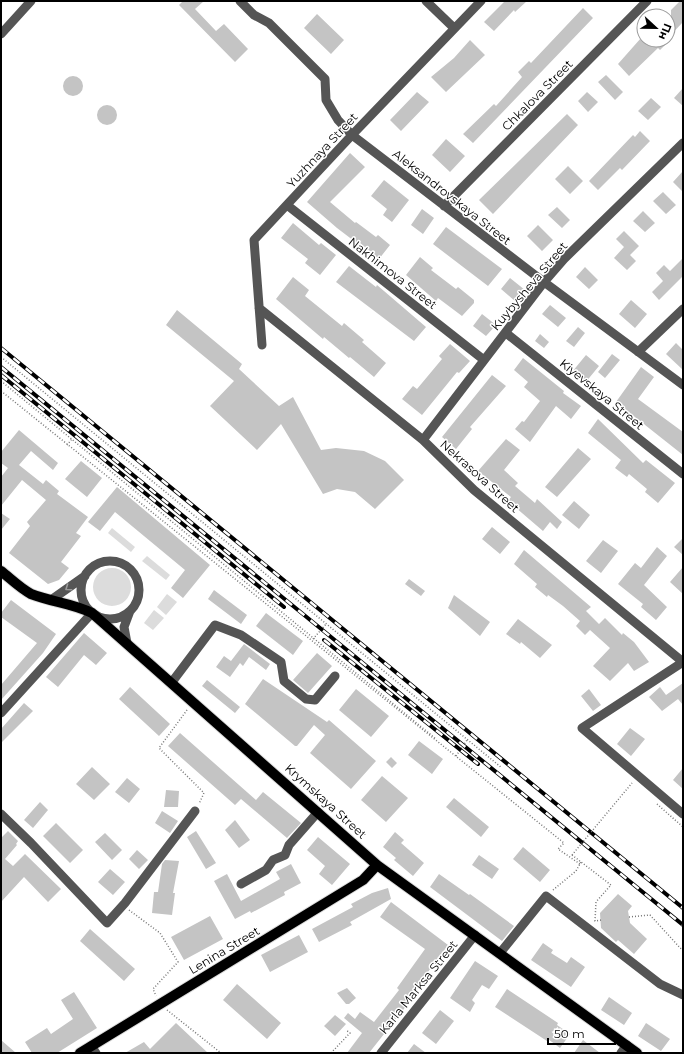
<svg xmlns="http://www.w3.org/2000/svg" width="684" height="1054" viewBox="0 0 684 1054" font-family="Montserrat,sans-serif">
<rect width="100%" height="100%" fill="#fff"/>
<path fill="#dcdcdc" d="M 112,528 L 135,547 L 131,552 L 108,533 Z
M 147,556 L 170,575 L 166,580 L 142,561 Z
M93 587a19 19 0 1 1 38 0a19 19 0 1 1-38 0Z
M 167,594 L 177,602 L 166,615 L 157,607 Z
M 154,610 L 164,618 L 153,630 L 144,623 Z"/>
<path fill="#c4c4c4" d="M 183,1 L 204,1 L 195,9 L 216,31 L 224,24 L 248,49 L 235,62 L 179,5 Z
M 505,1 L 527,1 L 515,12 L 514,10 L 494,31 L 484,22 Z
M 680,1 L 683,1 L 683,22 L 668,38 L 668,18 L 671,21 L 671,10 Z
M 583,8 L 593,18 L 473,143 L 463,134 L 494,104 L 496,106 L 522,77 L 518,72 L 529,61 L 531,63 Z
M 317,14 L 344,40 L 331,54 L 304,28 Z
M 641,38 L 644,40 L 670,40 L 660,50 L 658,48 L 629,76 L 618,64 Z
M 470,40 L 485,55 L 446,92 L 431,77 L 454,58 Z
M 606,75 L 623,92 L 615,100 L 598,82 Z
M63 86a10 10 0 1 1 20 0a10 10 0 1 1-20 0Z
M 683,88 L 683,106 L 674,98 Z
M 417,92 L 429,102 L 401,131 L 390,120 Z
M 587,92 L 598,102 L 588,112 L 578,101 Z
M 651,98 L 661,107 L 648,120 L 638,111 Z
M97 115a10 10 0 1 1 20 0a10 10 0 1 1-20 0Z
M 567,114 L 578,125 L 493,214 L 479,200 Z
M 640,131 L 650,141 L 622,170 L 620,168 L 598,190 L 589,181 L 633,135 L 635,137 Z
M 446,139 L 465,156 L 450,172 L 432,155 Z
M 350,153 L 365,167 L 330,202 L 355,223 L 356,222 L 376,237 L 378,235 L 390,245 L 379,259 L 359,242 L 358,244 L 337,228 L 307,202 Z
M 568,166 L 583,181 L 570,194 L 555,179 Z
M 683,171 L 683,192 L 673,182 Z
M 384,180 L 409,200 L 392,222 L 383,215 L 387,209 L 371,196 Z
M 663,192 L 676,205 L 666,214 L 653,201 Z
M 557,207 L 570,220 L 562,228 L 548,215 Z
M 422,209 L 434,218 L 423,234 L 411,225 Z
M 643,211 L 655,223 L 645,232 L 633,221 Z
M 293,223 L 319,245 L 321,243 L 336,255 L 320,275 L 305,263 L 308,259 L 281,238 Z
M 538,225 L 553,240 L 542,251 L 527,236 Z
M 446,227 L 502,269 L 488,286 L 433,244 Z
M 624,231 L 639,246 L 630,255 L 636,261 L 627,270 L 614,258 L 624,247 L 616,239 Z
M 420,257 L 433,268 L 431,270 L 456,289 L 458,287 L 474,300 L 474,303 L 462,316 L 438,298 L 436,301 L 406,275 Z
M 683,258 L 683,276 L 659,300 L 652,292 L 663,281 L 656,273 L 664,265 L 670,271 Z
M 349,266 L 376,287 L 377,285 L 426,327 L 414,341 L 336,282 Z
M 585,267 L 598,280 L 589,289 L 576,277 Z
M 293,277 L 309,290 L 305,296 L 342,326 L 344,323 L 364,340 L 362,342 L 386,363 L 374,377 L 350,357 L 349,358 L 324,337 L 323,339 L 276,299 Z
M 510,278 L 525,290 L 515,301 L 501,289 Z
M 631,300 L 647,314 L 635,328 L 619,314 Z
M 550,305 L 566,318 L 558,327 L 542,314 Z
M 177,310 L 242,364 L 239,369 L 279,406 L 293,397 L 321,450 L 336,448 L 364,451 L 385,461 L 404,480 L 375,509 L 355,492 L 337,489 L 323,494 L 281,424 L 257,450 L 210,406 L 234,381 L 166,325 Z
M 482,314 L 496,325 L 486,336 L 473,326 Z
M 578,327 L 585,333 L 574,347 L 566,341 Z
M 540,334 L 549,342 L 544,348 L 535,341 Z
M 676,343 L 683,350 L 683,370 L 666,354 Z
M 450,344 L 470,361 L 459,373 L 457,372 L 422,415 L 402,399 L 413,386 L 417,389 L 442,359 L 439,356 Z
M 612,354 L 620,360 L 605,378 L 598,372 Z
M 586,355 L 599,366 L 585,383 L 572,372 Z
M 523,358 L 564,391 L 563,393 L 581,406 L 571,419 L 556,406 L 530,442 L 515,429 L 522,421 L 524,422 L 540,401 L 524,387 L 528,382 L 514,370 Z
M 641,367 L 654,377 L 638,399 L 683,432 L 683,455 L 616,402 Z
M 492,375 L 506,386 L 470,427 L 472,429 L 456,449 L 442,437 Z
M 598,419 L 643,463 L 646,460 L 675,483 L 658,503 L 645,492 L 647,489 L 629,474 L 627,477 L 615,468 L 621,460 L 588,433 Z
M 19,430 L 58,463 L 53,470 L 31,451 L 19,465 L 43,484 L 46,480 L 59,491 L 57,494 L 88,517 L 76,533 L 81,536 L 61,562 L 69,568 L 59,580 L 48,584 L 9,553 L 30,526 L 27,522 L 46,500 L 22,480 L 1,506 L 1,477 L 8,468 L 1,463 L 1,452 Z
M 506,439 L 520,450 L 504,470 L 518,483 L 515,486 L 535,503 L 537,499 L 562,522 L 557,529 L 550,522 L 543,531 L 508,501 L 511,497 L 478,471 Z
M 578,448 L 591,459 L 557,497 L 545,487 Z
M 81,461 L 102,478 L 87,497 L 65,479 Z
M 117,487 L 210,565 L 183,598 L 171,588 L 185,570 L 115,512 L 100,531 L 88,522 Z
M 574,501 L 590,515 L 579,529 L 562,515 Z
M 1,513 L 10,519 L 1,530 Z
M 492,527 L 510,542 L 500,554 L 482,539 Z
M 683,538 L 683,555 L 674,547 Z
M 603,540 L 618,551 L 601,573 L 586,561 Z
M 657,547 L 667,556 L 644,585 L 667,607 L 656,620 L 641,607 L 643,604 L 618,584 L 635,563 L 641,568 Z
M 524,550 L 591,607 L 586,611 L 599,624 L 605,618 L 622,635 L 623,633 L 634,642 L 649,662 L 634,671 L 628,663 L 610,681 L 593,666 L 610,648 L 590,630 L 585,635 L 576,626 L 580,621 L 563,606 L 548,595 L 547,597 L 535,587 L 537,584 L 514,564 Z
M 683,567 L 683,594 L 670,582 Z
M 409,579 L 425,591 L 421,596 L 405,584 Z
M 214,590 L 247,615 L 241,624 L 208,599 Z
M 454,595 L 490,622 L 480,636 L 448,608 Z
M 11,600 L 56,634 L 43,653 L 1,700 L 1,685 L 37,643 L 1,617 L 1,613 Z
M 266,613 L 303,641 L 293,655 L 256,626 Z
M 518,619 L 552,645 L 540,658 L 521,642 L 520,644 L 506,634 Z
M 84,633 L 107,653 L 96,665 L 84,655 L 58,687 L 46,677 Z
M 244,644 L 270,664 L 266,670 L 249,657 L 243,666 L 240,663 L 230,677 L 216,667 L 224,656 L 231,661 Z
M 317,653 L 332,666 L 308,693 L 293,680 Z
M 263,679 L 327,722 L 329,720 L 376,761 L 351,789 L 310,753 L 325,735 L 314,725 L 297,746 L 295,746 L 245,704 Z
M 207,680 L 240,707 L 235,713 L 202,686 Z
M 683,683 L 683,705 L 678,699 L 662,711 L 649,697 L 660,687 L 666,695 Z
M 130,687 L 170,724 L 159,736 L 119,699 Z
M 356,689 L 389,716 L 371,737 L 339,710 Z
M 589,689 L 601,705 L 593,711 L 581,696 Z
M 24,703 L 33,711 L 1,743 L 1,729 Z
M 630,728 L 645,739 L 631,756 L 617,744 Z
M 180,733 L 256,800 L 263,792 L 301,823 L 287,838 L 241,799 L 235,805 L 168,746 Z
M 419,741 L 443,759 L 432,774 L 408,755 Z
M 391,757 L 397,763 L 392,768 L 386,762 Z
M 92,767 L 110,784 L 94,800 L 76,784 Z
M 683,768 L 683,789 L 673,780 Z
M 382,776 L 408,798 L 386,822 L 361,800 Z
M 127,778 L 140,789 L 129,803 L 115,792 Z
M 166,790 L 179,791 L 178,807 L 164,807 Z
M 454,798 L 489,827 L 481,837 L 446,807 Z
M 40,802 L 48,810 L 33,828 L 24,820 Z
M 162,811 L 178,821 L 170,833 L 155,823 Z
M 235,820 L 250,840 L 239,848 L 225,830 Z
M 56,823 L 83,850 L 70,863 L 43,836 Z
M 8,831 L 18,841 L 16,844 L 17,845 L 5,859 L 13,866 L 25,854 L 61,889 L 48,902 L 24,877 L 1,902 L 1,838 Z
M 196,831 L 216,863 L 206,869 L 187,837 Z
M 395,832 L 404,840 L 401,843 L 424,863 L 413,876 L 394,860 L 396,858 L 383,847 Z
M 105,833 L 122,850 L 112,860 L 95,842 Z
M 318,837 L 350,864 L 332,885 L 319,874 L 325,866 L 307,850 Z
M 523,847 L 550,870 L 540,882 L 513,859 Z
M 137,850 L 148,860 L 139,869 L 129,859 Z
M 479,855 L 499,869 L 492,879 L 472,865 Z
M 165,860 L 179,861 L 173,893 L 175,893 L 172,915 L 152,913 L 154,892 L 158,892 L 162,864 Z
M 291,864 L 301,883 L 284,892 L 285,895 L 251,913 L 250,911 L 235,919 L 214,881 L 227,874 L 241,901 L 280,879 L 276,872 Z
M 110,869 L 125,882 L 113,895 L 98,882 Z
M 439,874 L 469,895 L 470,894 L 514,926 L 502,941 L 430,887 Z
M 388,888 L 391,899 L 350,922 L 352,925 L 319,942 L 312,929 L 353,907 L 351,904 L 372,893 Z
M 618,894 L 632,906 L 628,911 L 630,923 L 647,939 L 634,954 L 618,940 L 616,942 L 601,928 L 600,913 Z
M 391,902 L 448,945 L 405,1003 L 407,1005 L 369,1053 L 347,1053 L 362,1033 L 344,1018 L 348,1013 L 355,1019 L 360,1012 L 374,1022 L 399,990 L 397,988 L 425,949 L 380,917 Z
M 210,916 L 223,939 L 184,960 L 171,937 Z
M 90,929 L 135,969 L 124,981 L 80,941 Z
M 299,935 L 308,952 L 270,972 L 261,955 Z
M 543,943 L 553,950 L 551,953 L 567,963 L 571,957 L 585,967 L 571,987 L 531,960 Z
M 475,961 L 498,976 L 489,989 L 482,985 L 472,1000 L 475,1003 L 470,1012 L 450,998 Z
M 237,984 L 281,1023 L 267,1039 L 223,1000 Z
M 347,988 L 356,998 L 349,1004 L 346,1004 L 337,993 Z
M 507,989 L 558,1023 L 557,1025 L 570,1034 L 560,1048 L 548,1039 L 547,1041 L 495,1007 Z
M 74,992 L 97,1028 L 57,1053 L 32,1053 L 25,1042 L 47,1028 L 51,1034 L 73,1019 L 61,1000 Z
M 609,997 L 632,1013 L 624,1025 L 601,1010 Z
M 440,1010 L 454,1021 L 436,1044 L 422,1033 Z
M 335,1015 L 346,1024 L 335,1036 L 324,1026 Z
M 176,1023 L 208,1053 L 125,1053 L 144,1042 L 150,1049 Z
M 646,1023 L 670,1039 L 661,1051 L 638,1036 Z
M 1,1040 L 16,1053 L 1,1053 Z
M 583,1040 L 600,1053 L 574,1053 Z
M 414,1044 L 426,1053 L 407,1053 Z"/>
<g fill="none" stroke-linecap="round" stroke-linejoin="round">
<defs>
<path id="major" d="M 1,571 C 11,579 20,588 31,594 C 51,602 72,603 92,613 L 377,865 L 637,1053
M 80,1053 L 363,880 L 377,865"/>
</defs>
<use href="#major" stroke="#dbdbdb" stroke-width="12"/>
<path stroke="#777" stroke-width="1.5" stroke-dasharray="1 2" stroke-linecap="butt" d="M 1,357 L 502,768
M 1,381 L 436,739
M 1,391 L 564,843 L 558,849 L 580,864
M 67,445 L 72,439
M 313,639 L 326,624
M 187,710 L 159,748 L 204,793 L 199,804
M 456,756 L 467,740
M 657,804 L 683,827
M 572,855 L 611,885 L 596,902 L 595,921 L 601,920
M 553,890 L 576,871 L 581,862
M 129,910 L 160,933 L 178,962 L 153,989 L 156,996
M 629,917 L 650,915 L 683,951
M 167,1010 L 221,1053
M 331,1053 L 350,1033 L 346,1030"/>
<path stroke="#555" stroke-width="9" d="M 240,1 L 254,15 L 269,23 L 325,79 L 326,100 L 338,120 L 352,135 L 544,282 L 683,385
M 426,1 L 454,28
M 1,34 L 31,1
M 287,205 L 484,360
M 444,206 L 647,1
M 259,308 L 423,440 L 474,490 L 683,662
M 506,333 L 683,474
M 262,345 L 254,240 L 352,135 L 481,1
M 638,352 L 683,309
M 423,440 L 544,282 L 564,259 L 683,143
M81 590a29 29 0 1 1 58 0a29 29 0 1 1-58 0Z
M 51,600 L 85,576
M 127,643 L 124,627 L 130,611
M 683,662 L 582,728 L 683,814
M 172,682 L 215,625 L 241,635 L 281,662 L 284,681 L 306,699 L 315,700 L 335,676
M 1,713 L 92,613
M 1,814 L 31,843 L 107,923 L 125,903 L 195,811
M 241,884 L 266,870 L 273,860 L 285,855 L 289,845 L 318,812
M 500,953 L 546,896 L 660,984 L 683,995
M 91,1046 L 96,1053
M 381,1053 L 475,935
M 621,1053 L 627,1045"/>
<use href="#major" stroke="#000" stroke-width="10"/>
<defs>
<path id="rail" d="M 1,348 L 683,908
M 1,367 L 683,925
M 1,375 L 284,607
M 324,640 L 478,764"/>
</defs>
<use href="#rail" stroke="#000" stroke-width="4"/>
<use href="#rail" stroke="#fff" stroke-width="2.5" stroke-dasharray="8" stroke-linecap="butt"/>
<path stroke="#777" stroke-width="1.5" stroke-dasharray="1 2" stroke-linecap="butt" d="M 572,855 L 632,783"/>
</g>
<defs><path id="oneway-chevron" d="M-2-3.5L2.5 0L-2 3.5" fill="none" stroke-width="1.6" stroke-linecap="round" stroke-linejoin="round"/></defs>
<use stroke="#999" href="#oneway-chevron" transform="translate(68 588) rotate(145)"/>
<g text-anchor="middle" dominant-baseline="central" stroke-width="3" stroke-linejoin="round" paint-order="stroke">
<g font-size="12" fill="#000" stroke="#fff">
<text transform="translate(537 95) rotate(-45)">Chkalova Street</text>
<text transform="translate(322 150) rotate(-47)">Yuzhnaya Street</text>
<text transform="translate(452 197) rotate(38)">Aleksandrovskaya Street</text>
<text transform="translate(393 273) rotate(38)">Nakhimova Street</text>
<text transform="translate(529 286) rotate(-50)">Kuybysheva Street</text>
<text transform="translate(602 394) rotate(39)">Kiyevskaya Street</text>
<text transform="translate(480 476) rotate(42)">Nekrasova Street</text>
<text transform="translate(326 801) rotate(42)">Krymskaya Street</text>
<text transform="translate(224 950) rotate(-31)">Lenina Street</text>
<text transform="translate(418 987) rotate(-51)">Karla Marksa Street</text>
</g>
</g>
<rect width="684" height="1054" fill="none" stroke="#000000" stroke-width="4"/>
<g transform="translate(656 28) rotate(112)"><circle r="19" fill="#ffffff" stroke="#999999"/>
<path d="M0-3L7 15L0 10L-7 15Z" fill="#000000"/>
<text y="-6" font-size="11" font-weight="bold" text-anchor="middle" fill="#000000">Пн</text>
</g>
<path d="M548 1038v6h67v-6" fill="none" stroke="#000000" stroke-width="2"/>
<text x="554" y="1038" font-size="12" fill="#000000" stroke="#ffffff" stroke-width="3" paint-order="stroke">50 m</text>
</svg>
